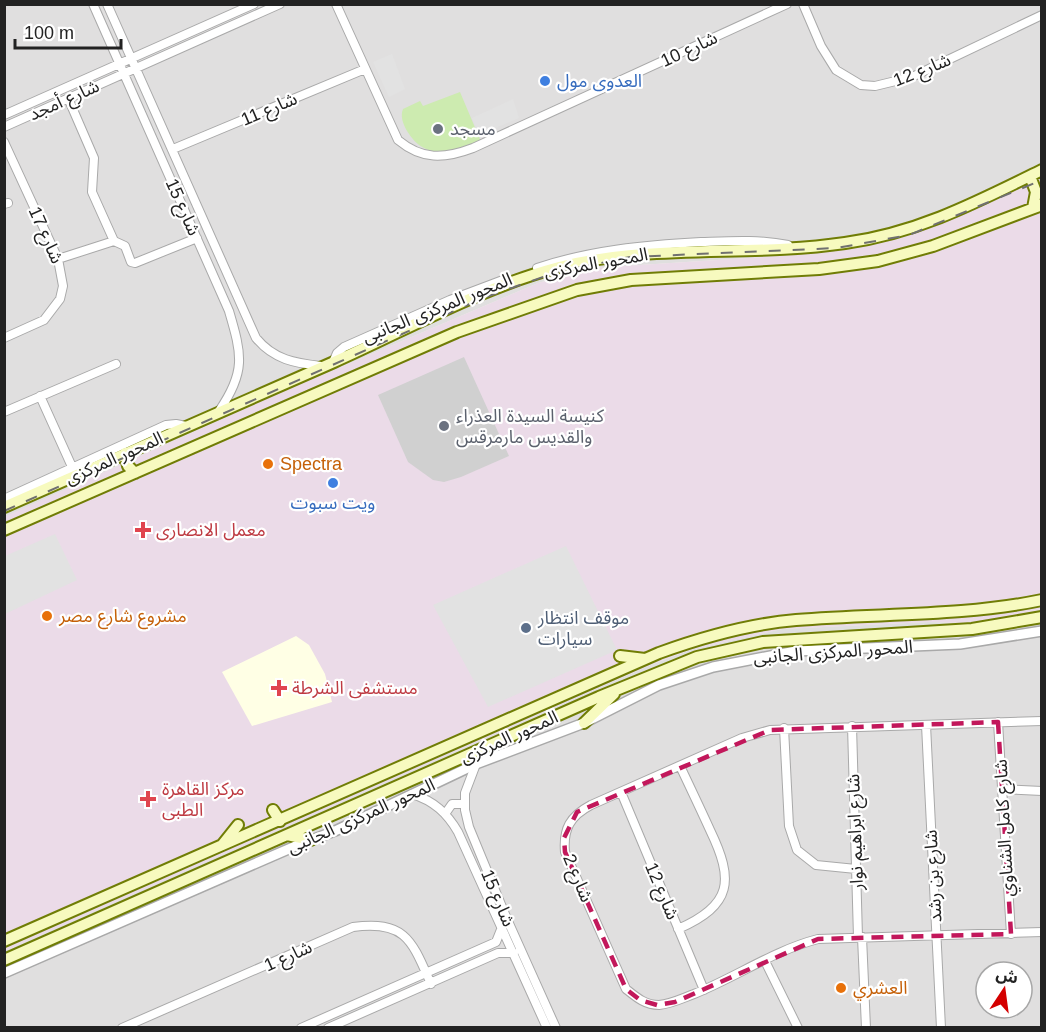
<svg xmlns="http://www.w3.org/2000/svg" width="1046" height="1032" viewBox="0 0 1046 1032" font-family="Arial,'Noto Sans Arabic',sans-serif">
<rect width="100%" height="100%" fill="#f2efe9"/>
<path fill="#e0dfdf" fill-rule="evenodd" d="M 4,5 L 1041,5 L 1041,170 L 906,227 L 844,244 L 794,255 L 593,268 L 538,283 L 273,396 L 5,517 Z
M 1041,609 L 1041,1027 L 5,1027 L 4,951 L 648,666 L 690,650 L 782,629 L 928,622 L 962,623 L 1004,619 ZM 986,972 L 1022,972 L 1022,1008 L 986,1008 Z"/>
<path fill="#ebdbe8" d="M 1041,170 L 1041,609 L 1004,619 L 962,623 L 928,622 L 782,629 L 690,650 L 648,666 L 5,951 L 4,517 L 273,396 L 538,283 L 593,268 L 794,255 L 844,244 L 906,227 Z"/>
<path fill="#ffffe5" d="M 296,636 L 309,645 L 325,674 L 332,702 L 252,726 L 222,672 Z"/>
<path fill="#d0d0d0" d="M 464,357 L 509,456 L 461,477 L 444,482 L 433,480 L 408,462 L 378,395 Z"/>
<path fill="#cdebb0" d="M 460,92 L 482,144 C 453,154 425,161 407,131 C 403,124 400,116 403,109 L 420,101 L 423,106 Z"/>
<path fill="#e2e2e2" d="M 392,54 L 405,89 L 389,97 L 373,62 Z
M 513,99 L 519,118 L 479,135 L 472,118 Z
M 55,534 L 77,580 L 5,614 L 5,556 Z
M 566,546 L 617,650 L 488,707 L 433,605 Z"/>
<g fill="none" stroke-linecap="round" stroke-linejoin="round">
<defs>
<path id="minor" d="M 93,4 L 229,311 C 242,355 246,372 219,411
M 107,4 L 256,338 C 274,360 295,363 321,366
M 336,4 L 398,140 C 422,160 444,159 473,148 L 787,4
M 803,4 L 821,46 L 836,70 L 861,85 L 875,86 L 912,77 L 1042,15
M 68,98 L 94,158 L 92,192 L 114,241
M 4,115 L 254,4
M 4,127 L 280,4
M 4,142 L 58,259 L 63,286 L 60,299 L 44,320 L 4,338
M 173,149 L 365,69
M 4,204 L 8,203
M 58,259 L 114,241 L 125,246 L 131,262 L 135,263 L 197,238
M 537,268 C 591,250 644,245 701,242 C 730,241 759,239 788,245
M 333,362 L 337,353 L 344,347 L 450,300 L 503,280
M 40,396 L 73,469
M 4,412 L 116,364
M 4,499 L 166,425 L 176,424 L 186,426
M 1042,721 L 770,730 L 742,738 L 591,805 C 570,816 563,829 565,852 L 626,989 C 636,997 645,1005 659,1005 C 671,1004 683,998 694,994 C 736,977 775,950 818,939 L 1042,932
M 998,722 L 1011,934
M 926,725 L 941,1028
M 852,726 L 858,937
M 784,728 L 789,826 L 797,850 L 816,865 L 856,869
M 476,764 L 465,793 L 465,810 L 469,827 L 507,919 L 556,1028
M 1002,789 L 1042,791
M 621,792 L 704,990
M 412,794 C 434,801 447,813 458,832 L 547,1028
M 445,814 L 452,804 L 465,804
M 678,929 C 733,905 734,880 710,830 C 700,808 690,787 680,766
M 862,937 L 866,1028
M 765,961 L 798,1028
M 122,1028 L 353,927 C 406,920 412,941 431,984
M 301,1028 L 496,942 L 502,927
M 328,1028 L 498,953 L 514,953"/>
<path id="tertiary" d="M 4,973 L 293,847 L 335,831 L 476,764 L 584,723 L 659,685 L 713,667 L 796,651 L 960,644 L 1042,631"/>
<path id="secondary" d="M 1030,176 L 1036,192 L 1033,208
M 125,453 L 128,466 L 135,473
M 4,507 C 114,458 224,410 334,362 C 408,329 480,288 559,267 C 653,243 750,257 845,243 C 918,233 977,202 1042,170
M 4,530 L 457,332 L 577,290 L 631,280 L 819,269 L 878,261 L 933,246 L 1042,205
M 620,656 L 645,659
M 584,723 L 614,694
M 273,810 L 280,821
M 287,835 L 311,840
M 222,845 L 238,825
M 4,941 L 659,653 C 703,637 749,624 796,620 C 879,613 960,617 1042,600
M 4,960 L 599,697 L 697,657 L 763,642 L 972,629 L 1042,617"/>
</defs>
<use href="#minor" stroke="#a9a9a9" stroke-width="10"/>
<use href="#tertiary" stroke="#a9a9a9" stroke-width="12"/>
<use href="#secondary" stroke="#707d05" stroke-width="14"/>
<use href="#minor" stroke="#fff" stroke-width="8"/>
<use href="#tertiary" stroke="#fff" stroke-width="9"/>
<use href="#secondary" stroke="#f7fabf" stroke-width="10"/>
<path stroke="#707070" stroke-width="2" stroke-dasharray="12 12" stroke-linecap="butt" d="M 4,511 L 483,298 L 557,272 L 630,257 L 837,248 L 909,235 L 1042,180"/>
</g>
<path fill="none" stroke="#c2185b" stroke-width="4.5" stroke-dasharray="12 8" stroke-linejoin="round" d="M 998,722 L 1011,934 L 818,939 L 675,1002 L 657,1005 L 640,1000 L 626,989 L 565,852 L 564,838 L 577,812 L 770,730 Z"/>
<g fill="#3f7fe0" stroke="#fff" stroke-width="2">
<circle cx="545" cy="81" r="6"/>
<circle cx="333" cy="483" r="6"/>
</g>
<g fill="#6b7280" stroke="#fff" stroke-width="2">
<circle cx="438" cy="129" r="6"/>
<circle cx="444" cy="426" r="6"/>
</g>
<g fill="#e8710a" stroke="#fff" stroke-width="2">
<circle cx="268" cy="464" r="6"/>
<circle cx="47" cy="616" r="6"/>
<circle cx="841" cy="988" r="6"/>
</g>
<g fill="#e0444e" stroke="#fff" stroke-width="2">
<path d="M140 521h6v6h6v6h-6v6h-6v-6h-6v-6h6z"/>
<path d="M276 679h6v6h6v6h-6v6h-6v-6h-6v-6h6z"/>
<path d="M145 790h6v6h6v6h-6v6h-6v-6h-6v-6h6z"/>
</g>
<circle fill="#5c6f8a" stroke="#fff" stroke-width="2" cx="526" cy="628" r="6"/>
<g text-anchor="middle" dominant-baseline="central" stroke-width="4.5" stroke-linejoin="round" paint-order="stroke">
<g font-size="18" fill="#222" stroke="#fff">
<text transform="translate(689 49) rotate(-25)">شارع 10</text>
<text transform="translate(922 70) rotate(-22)">شارع 12</text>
<text transform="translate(64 100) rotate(-24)">شارع أمجد</text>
<text transform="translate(269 109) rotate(-23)">شارع 11</text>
<text transform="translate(183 207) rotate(66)">شارع 15</text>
<text transform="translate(46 235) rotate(66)">شارع 17</text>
<text transform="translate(596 263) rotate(-10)">المحور المركزى</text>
<text transform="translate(437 308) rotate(-22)">المحور المركزى الجانبى</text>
<text transform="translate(114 458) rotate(-24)">المحور المركزى</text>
<text transform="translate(833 652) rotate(-4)">المحور المركزى الجانبى</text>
<text transform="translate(509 737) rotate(-24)">المحور المركزى</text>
<text transform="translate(361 816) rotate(-24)">المحور المركزى الجانبى</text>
<text transform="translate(1004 828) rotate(-93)">شارع كامل الشناوي</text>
<text transform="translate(855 832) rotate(-92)">شارع ابراهيم نوار</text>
<text transform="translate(933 876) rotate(-93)">شارع بن رشد</text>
<text transform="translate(578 878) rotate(67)">شارع 2</text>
<text transform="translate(662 891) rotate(67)">شارع 12</text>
<text transform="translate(498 898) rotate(67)">شارع 15</text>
<text transform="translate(288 956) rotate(-24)">شارع 1</text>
</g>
<g font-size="18" fill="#366cbe" stroke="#fff" text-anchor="start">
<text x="557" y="81">العدوى مول</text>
<text x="333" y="503" text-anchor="middle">ويت سبوت</text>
</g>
<g font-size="18" fill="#5b616d" stroke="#fff" text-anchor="start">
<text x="450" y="129">مسجد</text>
<text x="456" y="416">كنيسة السيدة العذراء<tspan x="456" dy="21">والقديس مارمرقس</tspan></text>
</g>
<g font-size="18" fill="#c56008" stroke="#fff" text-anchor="start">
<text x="280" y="464">Spectra</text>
<text x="59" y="616">مشروع شارع مصر</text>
<text x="853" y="988">العشري</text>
</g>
<g font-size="18" fill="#be3a42" stroke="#fff" text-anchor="start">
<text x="156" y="530">معمل الانصارى</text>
<text x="292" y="688">مستشفى الشرطة</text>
<text x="162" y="789">مركز القاهرة<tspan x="162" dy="21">الطبى</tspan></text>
</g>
<g font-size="18" fill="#4e5e75" stroke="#fff" text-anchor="start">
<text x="538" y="618">موقف انتظار<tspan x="538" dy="21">سيارات</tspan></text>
</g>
</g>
<rect width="1046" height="1032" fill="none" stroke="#222222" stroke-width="12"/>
<g transform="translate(1004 990) rotate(13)"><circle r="28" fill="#ffffff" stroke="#a7a7a7" stroke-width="1.5"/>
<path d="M0-4.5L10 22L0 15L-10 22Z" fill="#d40000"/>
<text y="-9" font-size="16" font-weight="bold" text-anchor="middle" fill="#222222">ش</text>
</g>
<path d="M15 39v9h106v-9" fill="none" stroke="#222222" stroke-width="3"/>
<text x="24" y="39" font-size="18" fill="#222222" stroke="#ffffff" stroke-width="4.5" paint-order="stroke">100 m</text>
</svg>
